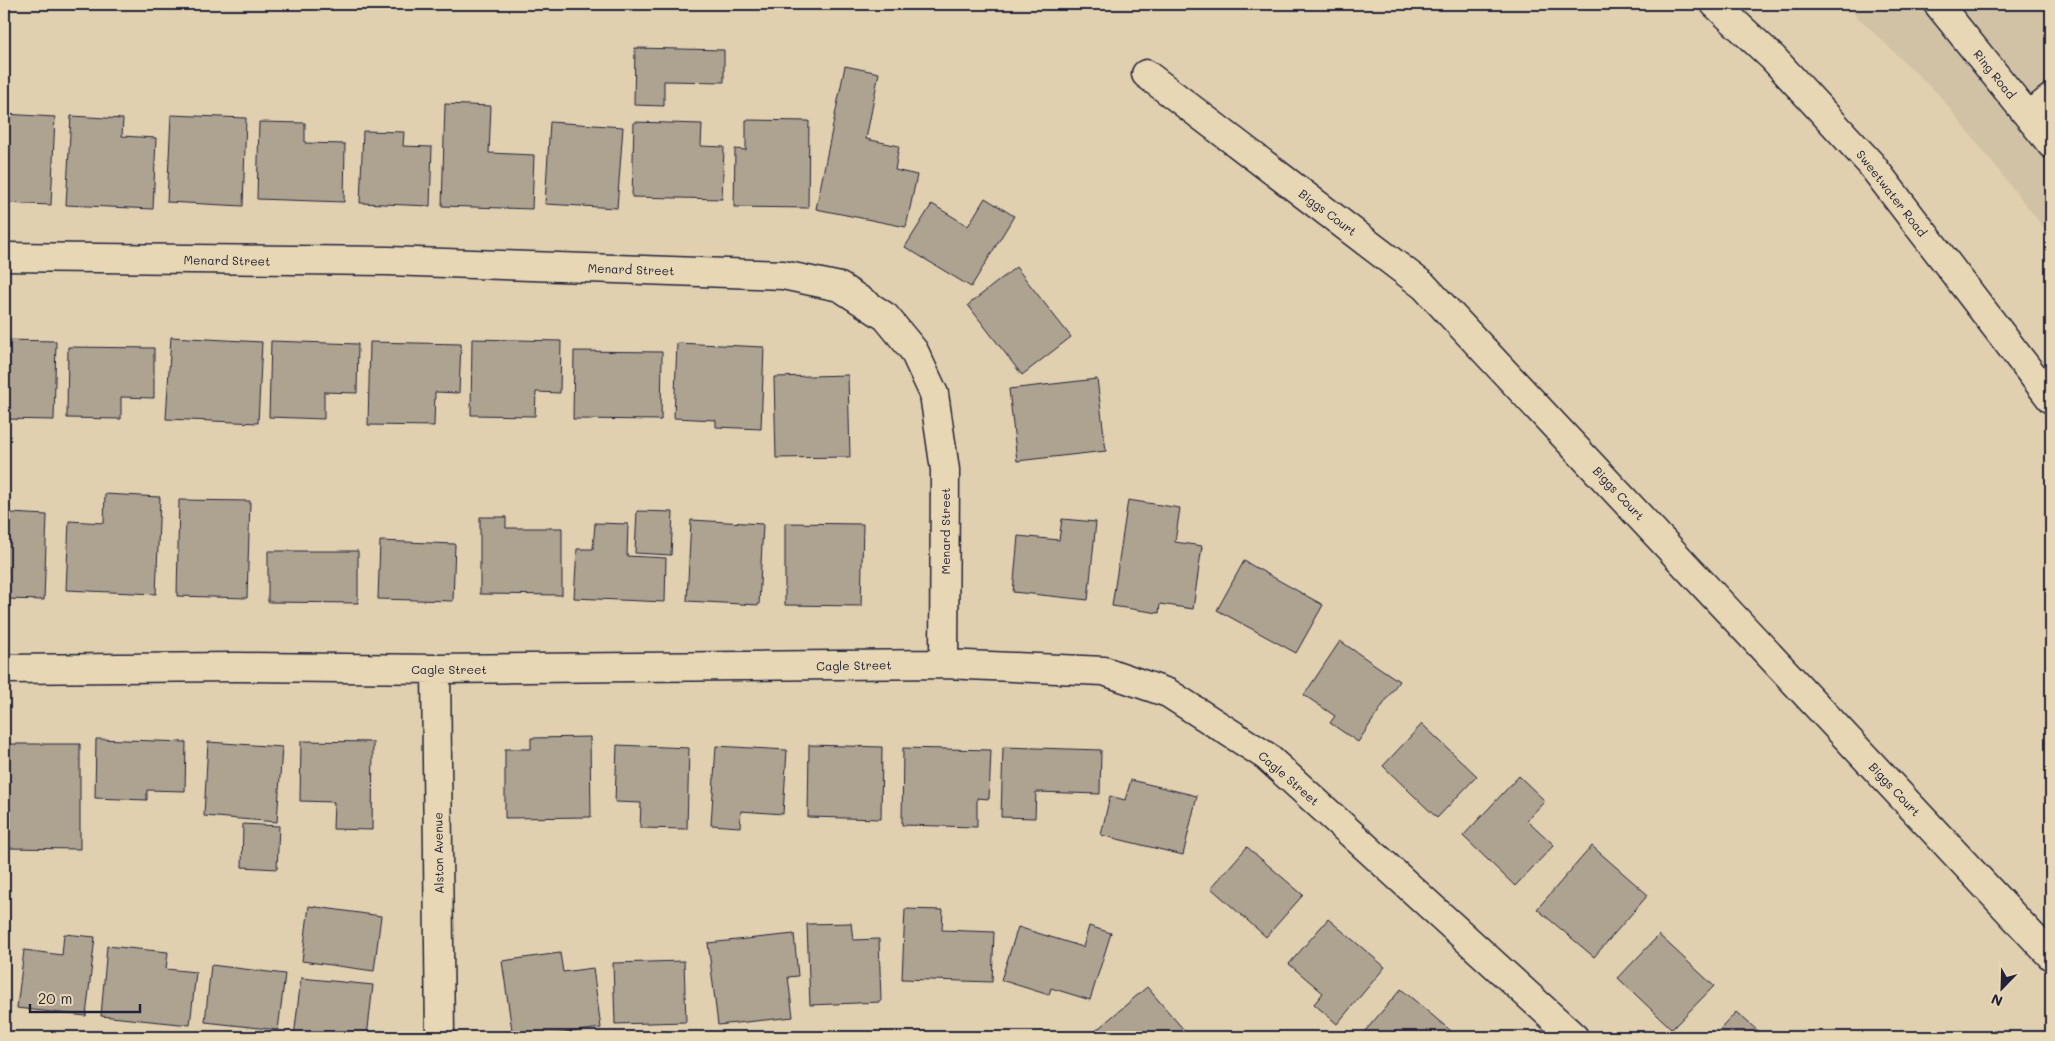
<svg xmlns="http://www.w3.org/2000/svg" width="2055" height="1041" viewBox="0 0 2055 1041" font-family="Mali,sans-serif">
<rect width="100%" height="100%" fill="#e0d0af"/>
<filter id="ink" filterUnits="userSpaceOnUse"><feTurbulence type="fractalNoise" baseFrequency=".02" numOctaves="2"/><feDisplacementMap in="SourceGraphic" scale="10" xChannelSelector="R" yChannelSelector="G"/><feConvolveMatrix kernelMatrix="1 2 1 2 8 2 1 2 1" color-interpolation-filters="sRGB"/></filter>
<g filter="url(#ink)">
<path fill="#d1c2a6" d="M 1844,4 L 2051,4 L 2051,237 L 1940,96 Z"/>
<path fill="#aea291" stroke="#22223b" d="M 635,48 L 724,50 L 724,82 L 664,81 L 664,106 L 634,105 Z
M 845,66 L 879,73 L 866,139 L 899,146 L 895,170 L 917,175 L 906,227 L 816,209 Z
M 445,104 L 491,106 L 489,153 L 534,155 L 532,209 L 442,206 Z
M 4,114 L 55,117 L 51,205 L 4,203 Z
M 171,115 L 246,118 L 243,206 L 167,202 Z
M 71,116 L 123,119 L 122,136 L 156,138 L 153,209 L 66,205 Z
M 746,120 L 809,121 L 808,208 L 734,207 L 735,149 L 746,150 Z
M 259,122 L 305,123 L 305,143 L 345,144 L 344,202 L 257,199 Z
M 550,122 L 623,127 L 617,208 L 545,204 Z
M 634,122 L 702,124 L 701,146 L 724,147 L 722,199 L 632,197 Z
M 363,131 L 404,132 L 403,146 L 432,147 L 430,206 L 360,203 Z
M 985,198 L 1014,216 L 971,287 L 905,247 L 932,204 L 968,226 Z
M 1016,267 L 1071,337 L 1022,375 L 968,305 Z
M 171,337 L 262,342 L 258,423 L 166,419 Z
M 472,339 L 561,341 L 560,393 L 536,392 L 535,416 L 471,415 Z
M 4,340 L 56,341 L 54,420 L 4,419 Z
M 271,341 L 358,344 L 357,393 L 324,392 L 324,419 L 269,417 Z
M 370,342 L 461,344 L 459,393 L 435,392 L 434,426 L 368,425 Z
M 677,343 L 764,347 L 761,429 L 716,427 L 716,420 L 674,418 Z
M 68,347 L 154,348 L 154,398 L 121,397 L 121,419 L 67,418 Z
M 574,351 L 662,352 L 661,420 L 573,419 Z
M 848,375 L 850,457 L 776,458 L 774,377 Z
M 1097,379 L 1106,451 L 1017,461 L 1009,389 Z
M 105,494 L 160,497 L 156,594 L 66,590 L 69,521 L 104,523 Z
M 179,500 L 250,501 L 247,598 L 177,596 Z
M 1128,500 L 1180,508 L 1175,542 L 1202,546 L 1193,609 L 1160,604 L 1159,613 L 1112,606 Z
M 637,511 L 673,512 L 671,555 L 635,553 Z
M 10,513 L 47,515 L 44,600 L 4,599 L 4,539 L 9,539 Z
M 480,517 L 506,517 L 506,528 L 562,528 L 562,595 L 480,594 Z
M 1062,519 L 1096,522 L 1088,600 L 1013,592 L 1018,536 L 1059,540 Z
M 691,520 L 763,524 L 759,605 L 687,601 Z
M 595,523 L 628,524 L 627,556 L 666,558 L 665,602 L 574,598 L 577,549 L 593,549 Z
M 785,523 L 863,524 L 861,606 L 785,605 Z
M 380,541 L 455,544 L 453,601 L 378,599 Z
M 268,551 L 358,551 L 358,603 L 268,602 Z
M 1244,561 L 1323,605 L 1296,653 L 1217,610 Z
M 1340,641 L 1399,681 L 1358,742 L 1330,723 L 1335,716 L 1304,695 Z
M 1422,724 L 1477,776 L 1437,818 L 1383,766 Z
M 590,737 L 591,817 L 505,818 L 505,749 L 531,749 L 531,738 Z
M 96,739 L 186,742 L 185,791 L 147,790 L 147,800 L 95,798 Z
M 301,741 L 373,742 L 372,830 L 333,829 L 334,802 L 300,801 Z
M 208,742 L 282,747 L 277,822 L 204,816 Z
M 4,744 L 80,744 L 80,849 L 6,848 Z
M 617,745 L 689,748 L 687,829 L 640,828 L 641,803 L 615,802 Z
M 809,745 L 882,747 L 881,819 L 808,817 Z
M 716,746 L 787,750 L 783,814 L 741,811 L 740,827 L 711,825 Z
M 1003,747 L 1101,750 L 1100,794 L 1036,792 L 1035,818 L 1001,817 Z
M 903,748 L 991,750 L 989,799 L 977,798 L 977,827 L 902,825 Z
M 1519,776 L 1545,801 L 1527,820 L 1554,845 L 1515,886 L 1463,836 Z
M 1131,780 L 1197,796 L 1183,855 L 1101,835 L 1110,796 L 1125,800 Z
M 243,824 L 279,826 L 277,869 L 242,867 Z
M 1592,846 L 1648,895 L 1594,957 L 1537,909 Z
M 1247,847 L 1303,895 L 1266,937 L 1211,888 Z
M 309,906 L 381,916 L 374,971 L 302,961 Z
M 905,909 L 943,910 L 942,930 L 994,932 L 992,982 L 902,979 Z
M 1328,919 L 1385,967 L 1337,1024 L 1314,1004 L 1323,993 L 1289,964 Z
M 851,923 L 853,940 L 879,939 L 881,1002 L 810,1005 L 807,924 Z
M 1089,926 L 1111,933 L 1090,1000 L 1051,988 L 1049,995 L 1001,980 L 1018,927 L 1083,947 Z
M 64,934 L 95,937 L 86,1016 L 17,1008 L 24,950 L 62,955 Z
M 794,934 L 798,976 L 788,977 L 793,1017 L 718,1025 L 708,943 Z
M 1659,935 L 1714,986 L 1672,1029 L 1618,978 Z
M 107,946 L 168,952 L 166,969 L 196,972 L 190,1025 L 101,1016 Z
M 560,953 L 563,972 L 593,968 L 601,1028 L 534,1037 L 513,1037 L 502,961 Z
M 4,955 L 7,955 L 4,994 Z
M 684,961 L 686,1022 L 615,1024 L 613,963 Z
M 211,965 L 285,974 L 278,1030 L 205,1022 Z
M 301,978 L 373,985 L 367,1037 L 294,1037 Z
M 1147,987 L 1190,1037 L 1097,1037 L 1093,1033 Z
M 1401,989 L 1457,1036 L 1456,1037 L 1360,1037 Z
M 1736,1012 L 1765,1037 L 1713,1037 Z"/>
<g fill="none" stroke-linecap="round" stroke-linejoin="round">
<defs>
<path id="minor" d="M 1938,4 L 2051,144
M 1146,74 L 1424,286 L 2051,956
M 2029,116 L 2051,98
M 4,257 L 388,261 L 783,275 L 840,287 L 886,317 L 914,351 L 934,394 L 945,470 L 944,664
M 4,669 L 236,667 L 436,669 L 944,664 L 1104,671 L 1168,693 L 1266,756 L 1574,1037
M 436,669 L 440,1037"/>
<path id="major" d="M 1715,4 L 1773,58 L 1870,163 L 2051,399"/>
</defs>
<use href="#minor" stroke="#22223b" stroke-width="31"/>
<use href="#major" stroke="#22223b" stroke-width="31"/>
<use href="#minor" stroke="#e8d7b4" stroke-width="28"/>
<use href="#major" stroke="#e8d7b4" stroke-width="28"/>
</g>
</g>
<g text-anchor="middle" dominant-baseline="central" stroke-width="5" stroke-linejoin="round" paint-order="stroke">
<g font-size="12" fill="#22223b" stroke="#e8d7b4">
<text transform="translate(1995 74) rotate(51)">Ring Road</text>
<text transform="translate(1892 193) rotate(52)">Sweetwater Road</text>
<text transform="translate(1328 212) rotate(37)">Biggs Court</text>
<text transform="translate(227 260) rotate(1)">Menard Street</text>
<text transform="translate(631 269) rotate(2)">Menard Street</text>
<text transform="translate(1619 493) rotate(47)">Biggs Court</text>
<text transform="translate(945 531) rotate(-90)">Menard Street</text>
<text transform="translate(854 665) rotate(-1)">Cagle Street</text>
<text x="449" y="669">Cagle Street</text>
<text transform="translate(1289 778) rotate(41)">Cagle Street</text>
<text transform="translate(1895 789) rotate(47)">Biggs Court</text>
<text transform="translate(438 853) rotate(-91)">Alston Avenue</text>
</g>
</g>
<rect width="2055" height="1041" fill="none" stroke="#e8d7b4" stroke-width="20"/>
<rect x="10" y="10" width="2035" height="1021" fill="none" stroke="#22223b" stroke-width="2" filter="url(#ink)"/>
<g transform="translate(2002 988) rotate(203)" stroke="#e8d7b4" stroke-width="4" paint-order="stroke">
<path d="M0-4L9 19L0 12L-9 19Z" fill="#22223b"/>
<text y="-8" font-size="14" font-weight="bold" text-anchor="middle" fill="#22223b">N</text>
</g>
<path d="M30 1004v8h110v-8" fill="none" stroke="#22223b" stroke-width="2.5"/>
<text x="38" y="1004" font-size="15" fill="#22223b" stroke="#e8d7b4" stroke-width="4" paint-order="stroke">20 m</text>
</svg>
